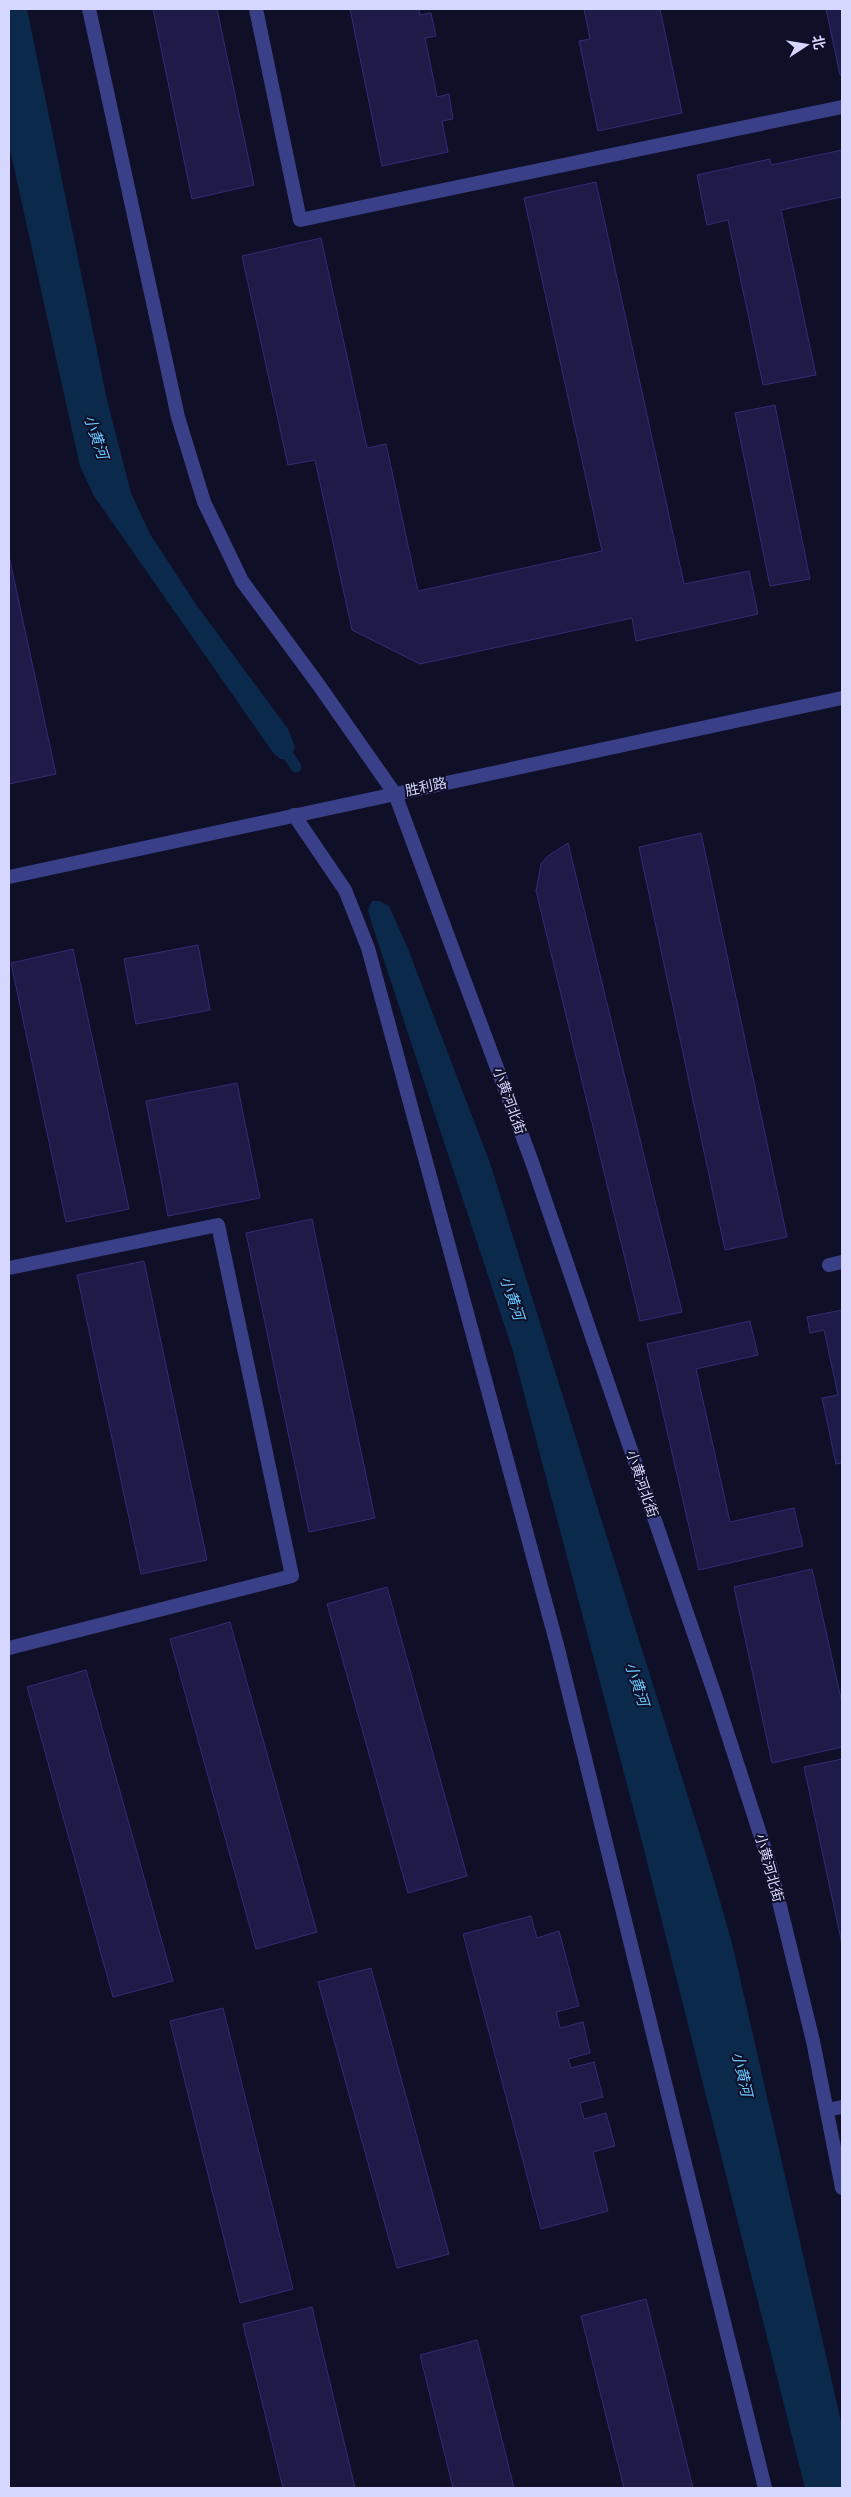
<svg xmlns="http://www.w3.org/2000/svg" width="851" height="2497" viewBox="0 0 851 2497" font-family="'Fira Sans Condensed','Noto Sans SC',sans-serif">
<rect width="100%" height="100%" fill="#100f28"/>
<path fill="#0b2a4b" d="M 9,9 L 27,9 L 107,400 L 131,493 L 150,534 L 195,603 L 288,729 L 295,747 L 291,759 L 281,759 L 274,754 L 94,496 L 80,466 L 9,145 Z
M 372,901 L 380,901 L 389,906 L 408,949 L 490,1163 L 713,1877 L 732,1943 L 842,2426 L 842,2488 L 805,2488 L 639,1830 L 512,1348 L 371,921 L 368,910 Z"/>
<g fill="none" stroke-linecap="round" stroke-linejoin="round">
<path stroke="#0b2a4b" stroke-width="11" d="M 282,746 L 296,767"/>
</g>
<path fill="#1f1b49" stroke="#322c76" d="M 153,9 L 217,9 L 254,185 L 192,199 Z
M 350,9 L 419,9 L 420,15 L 431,13 L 436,36 L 425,38 L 437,97 L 449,94 L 453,119 L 442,121 L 448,152 L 382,166 Z
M 584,9 L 660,9 L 682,113 L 598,131 L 579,41 L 590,39 Z
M 826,9 L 842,9 L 842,74 L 840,75 Z
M 842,150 L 842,197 L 781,210 L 816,375 L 763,385 L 728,220 L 707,225 L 697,175 L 770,159 L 771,165 Z
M 596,182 L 684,584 L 749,571 L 758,614 L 636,641 L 632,618 L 420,664 L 352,630 L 315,460 L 288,465 L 242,256 L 321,238 L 367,448 L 386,444 L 418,591 L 602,551 L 524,198 Z
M 775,405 L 810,579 L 770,586 L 735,413 Z
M 9,556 L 56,774 L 9,784 Z
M 701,833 L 787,1237 L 725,1250 L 639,847 Z
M 568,843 L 682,1312 L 640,1321 L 536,891 L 541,864 L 548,856 Z
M 198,945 L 210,1010 L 136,1024 L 124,959 Z
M 73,949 L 129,1209 L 66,1222 L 11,963 Z
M 237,1083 L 260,1198 L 168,1216 L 146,1101 Z
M 312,1219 L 375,1518 L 309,1532 L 246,1233 Z
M 144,1261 L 207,1560 L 141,1574 L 77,1275 Z
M 842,1310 L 842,1463 L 836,1464 L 822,1398 L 838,1395 L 824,1330 L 810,1333 L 807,1317 Z
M 750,1321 L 758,1355 L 696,1369 L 730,1522 L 794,1508 L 803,1546 L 699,1570 L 647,1344 Z
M 812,1569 L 842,1703 L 842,1747 L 772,1763 L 734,1587 Z
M 387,1587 L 467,1876 L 408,1893 L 327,1604 Z
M 230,1622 L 317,1932 L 256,1949 L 170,1639 Z
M 86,1670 L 173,1981 L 113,1997 L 27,1687 Z
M 842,1759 L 842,1944 L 804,1767 Z
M 531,1916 L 537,1938 L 559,1931 L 579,2006 L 556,2012 L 560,2028 L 583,2022 L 590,2053 L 568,2059 L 571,2068 L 594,2062 L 603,2097 L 580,2103 L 584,2119 L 606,2113 L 615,2146 L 593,2152 L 608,2211 L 541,2229 L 463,1934 Z
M 371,1968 L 449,2254 L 397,2268 L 318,1982 Z
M 223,2008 L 293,2289 L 240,2303 L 170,2021 Z
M 646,2299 L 693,2488 L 624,2488 L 581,2316 Z
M 312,2307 L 355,2488 L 283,2488 L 243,2324 Z
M 477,2340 L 514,2488 L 453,2488 L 420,2355 Z"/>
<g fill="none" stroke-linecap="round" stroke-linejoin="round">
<path stroke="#394088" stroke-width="14" d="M 89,9 L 178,417 L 204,502 L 242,581 L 318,684 L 395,794
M 256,9 L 300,220 L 842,107
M 829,1265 L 842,1262
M 9,1268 L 218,1225 L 292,1576 L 9,1648
M 827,2110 L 842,2107"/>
<path stroke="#394088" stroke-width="14" d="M 395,794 L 532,1162 L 716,1698 L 770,1865 L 813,2041 L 842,2188
M 294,815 L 345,890 L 368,948 L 557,1645 L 765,2488
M 9,877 L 842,698"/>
</g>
<g text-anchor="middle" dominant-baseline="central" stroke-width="4" stroke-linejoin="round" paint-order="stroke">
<g font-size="14" fill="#d6d7ff" stroke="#100f28">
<text transform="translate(426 787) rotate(-12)">胜利路</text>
<text transform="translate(509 1101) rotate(70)">小黄河北街</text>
<text transform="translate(642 1484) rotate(71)">小黄河北街</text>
<text transform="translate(769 1868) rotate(74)">小黄河北街</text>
</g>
<g font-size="15" font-style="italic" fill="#64caff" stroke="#100f28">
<text transform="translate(96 437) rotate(71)">小黄河</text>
<text transform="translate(512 1298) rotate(71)">小黄河</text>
<text transform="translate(637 1684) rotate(72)">小黄河</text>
<text transform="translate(742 2074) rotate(77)">小黄河</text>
</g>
</g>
<rect width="851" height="2497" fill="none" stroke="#d6d7ff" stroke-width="20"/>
<g transform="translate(806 45) rotate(78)" stroke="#100f28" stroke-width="4" paint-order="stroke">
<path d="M0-4L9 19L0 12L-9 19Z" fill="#d6d7ff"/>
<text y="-8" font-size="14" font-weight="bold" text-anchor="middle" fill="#d6d7ff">北</text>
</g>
</svg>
